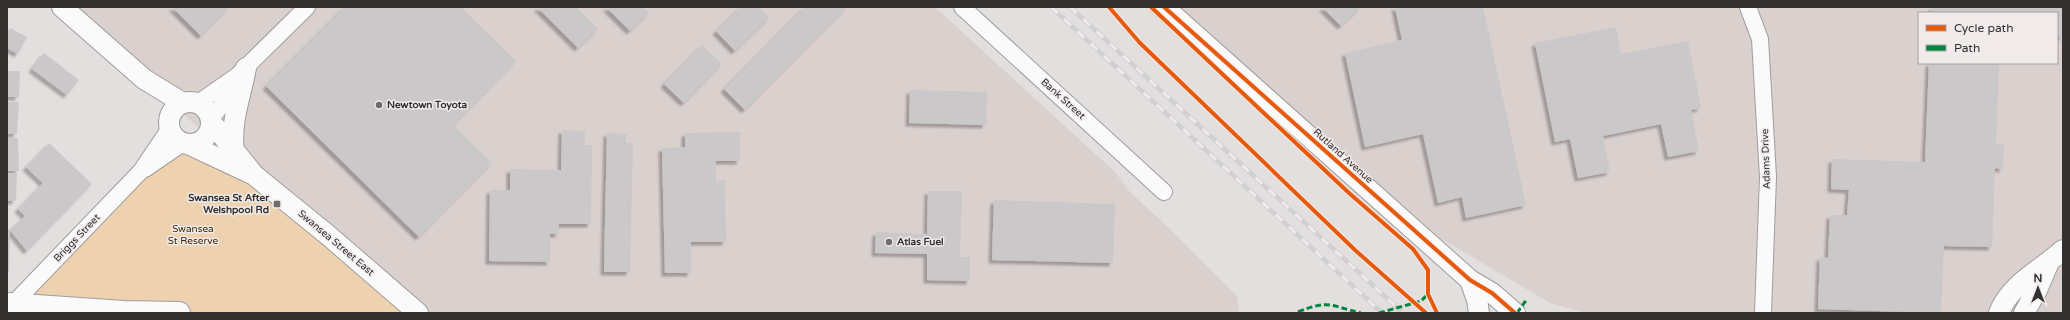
<svg xmlns="http://www.w3.org/2000/svg" width="2070" height="320" viewBox="0 0 2070 320" font-family="'Varela Round',sans-serif">
<defs>
<filter id="shadow"><feDropShadow dx="-3.5" dy="3.5" stdDeviation="1" flood-color="#0004"/></filter>
</defs>
<rect width="100%" height="100%" fill="#e2dfde"/>
<path fill="#dad1cf" fill-rule="evenodd" d="M 69,7 L 935,7 L 1115,172 L 1130,192 L 1169,228 L 1237,296 L 1239,313 L 422,313 L 192,122 Z
M 1145,7 L 2063,7 L 2063,313 L 1588,313 L 1552,304 L 1428,231 L 1393,227 ZM 1919,13 L 2057,13 L 2057,63 L 1919,63 Z"/>
<path fill="#eed2af" d="M 188,144 L 256,178 L 418,313 L 179,313 L 16,305 L 145,171 Z"/>
<path fill="#cac8c8" filter="url(#shadow)" d="M 172,7 L 229,7 L 201,36 Z
M 345,7 L 461,7 L 516,61 L 453,125 L 492,163 L 419,237 L 266,86 Z
M 537,7 L 576,7 L 598,29 L 578,48 Z
M 606,7 L 643,7 L 649,13 L 630,31 Z
M 741,7 L 759,7 L 769,18 L 735,51 L 716,31 Z
M 805,7 L 847,7 L 745,110 L 724,89 Z
M 1322,7 L 1361,7 L 1341,26 Z
M 1395,7 L 1483,7 L 1526,205 L 1466,218 L 1462,197 L 1438,203 L 1423,134 L 1365,147 L 1345,53 L 1402,40 Z
M 1932,7 L 2063,7 L 2063,37 L 2057,37 L 2057,13 L 1931,13 Z
M 1616,27 L 1621,54 L 1688,41 L 1701,108 L 1691,110 L 1699,151 L 1668,157 L 1661,124 L 1603,136 L 1610,172 L 1578,178 L 1570,139 L 1555,142 L 1535,43 Z
M 10,28 L 27,37 L 18,54 L 7,48 L 7,33 Z
M 702,45 L 722,64 L 684,103 L 664,84 Z
M 44,53 L 79,80 L 67,95 L 32,69 Z
M 1929,63 L 1999,63 L 1996,144 L 2004,144 L 2003,169 L 1995,168 L 1992,247 L 1944,246 L 1941,313 L 1818,309 L 1820,257 L 1828,258 L 1830,215 L 1847,215 L 1849,190 L 1831,189 L 1832,159 L 1925,162 Z
M 7,71 L 20,71 L 19,97 L 7,97 Z
M 910,90 L 987,92 L 986,125 L 909,123 Z
M 7,102 L 19,102 L 17,134 L 7,134 Z
M 562,130 L 585,131 L 585,145 L 592,145 L 591,224 L 559,224 L 559,234 L 550,234 L 550,262 L 489,261 L 490,190 L 510,190 L 510,169 L 561,170 Z
M 740,132 L 740,161 L 716,161 L 716,181 L 725,180 L 726,242 L 691,242 L 691,273 L 665,273 L 662,148 L 685,147 L 685,133 Z
M 607,133 L 626,134 L 626,143 L 633,143 L 630,272 L 604,272 Z
M 7,138 L 18,138 L 19,171 L 7,171 Z
M 49,143 L 92,184 L 27,251 L 10,230 L 9,273 L 7,273 L 7,229 L 10,230 L 25,216 L 18,209 L 43,183 L 26,167 Z
M 7,173 L 17,173 L 16,201 L 7,201 Z
M 928,191 L 962,191 L 960,257 L 970,257 L 970,281 L 927,280 L 927,254 L 875,253 L 876,232 L 927,234 Z
M 994,200 L 1115,204 L 1113,263 L 992,260 Z"/>
<g fill="none" stroke-linecap="round" stroke-linejoin="round">
<defs>
<path id="minor" d="M 962,7 L 1164,192
M 1748,7 L 1760,39 L 1768,177 L 1763,313
M 198,103 L 238,75 L 307,7
M 211,118 L 222,105 L 237,77
M 145,169 L 183,143
M 12,305 L 141,171 L 170,128"/>
<path id="tertiary" d="M 62,7 L 144,79 L 183,103
M 1164,7 L 1470,280 L 1492,293 L 1515,313
M169 123a21 21 0 1 1 42 0a21 21 0 1 1-42 0Z
M 212,123 L 254,175 L 329,236 L 418,313
M 188,144 L 252,174
M 234,150 C 230,122 241,96 246,68
M 1470,280 L 1477,300 L 1479,313
M 1999,313 C 2010,284 2041,270 2063,250
M 2024,313 L 2037,290 L 2049,262"/>
<path id="primary" d="M 7,304 L 124,312 L 179,313"/>
</defs>
<use href="#minor" stroke="#9f9e9d" stroke-width="18"/>
<use href="#tertiary" stroke="#9f9e9d" stroke-width="22"/>
<use href="#primary" stroke="#9f9e9d" stroke-width="24"/>
<use href="#minor" stroke="#fbfafa" stroke-width="16"/>
<use href="#tertiary" stroke="#fbfafa" stroke-width="20"/>
<use href="#primary" stroke="#fbfafa" stroke-width="22"/>
<defs>
<path id="rail" d="M 1051,7 L 1382,313
M 1070,7 L 1403,313"/>
</defs>
<use href="#rail" stroke="#d0d0d0" stroke-width="4.5"/>
<use href="#rail" stroke="#f0ebea" stroke-width="3" stroke-dasharray="9" stroke-linecap="butt"/>
<path stroke="#00873e" stroke-width="3" stroke-dasharray="6 3" stroke-linecap="butt" d="M 1298,312 C 1330,299 1330,306 1361,313
M 1379,313 L 1421,301 L 1428,294
M 1517,313 L 1527,299"/>
<defs>
<path id="cycleway" d="M 1109,7 L 1140,43 L 1355,250 L 1426,313
M 1151,7 L 1349,193 L 1413,249 L 1428,270 L 1428,294 L 1437,313
M 1164,7 L 1470,280 L 1492,293 L 1515,313"/>
</defs>
<use href="#cycleway" stroke="#f0ebea" stroke-width="6"/>
<use href="#cycleway" stroke="#e8590c" stroke-width="4"/>
</g>
<g fill="#706e6d" stroke="#f0ebea" stroke-width="1.5">
<circle cx="379" cy="105" r="4"/>
<rect x="273" y="200" width="8" height="8" rx="2"/>
<circle cx="889" cy="242" r="4"/>
</g>
<g text-anchor="middle" dominant-baseline="central" stroke-width="3" stroke-linejoin="round" paint-order="stroke">
<g font-size="10" fill="#323130" stroke="#f0ebea">
<text transform="translate(1063 99) rotate(42)">Bank Street</text>
<text transform="translate(1343 156) rotate(42)">Rutland Avenue</text>
<text transform="translate(1766 159) rotate(-92)">Adams Drive</text>
<text transform="translate(77 238) rotate(-46)">Briggs Street</text>
<text transform="translate(336 243) rotate(40)">Swansea Street East</text>
</g>
<g font-size="10" font-weight="bold" fill="#323130" stroke="#f0ebea" text-anchor="start">
<text x="387" y="105">Newtown Toyota</text>
<text x="269" y="198" text-anchor="end">Swansea St After<tspan x="269" dy="12">Welshpool Rd</tspan></text>
<text x="897" y="242">Atlas Fuel</text>
</g>
<g font-size="10" fill="#3e2500" stroke="#f0ebea">
<text x="193" y="229">Swansea<tspan x="193" dy="12">St Reserve</tspan></text>
</g>
</g>
<rect width="2070" height="320" fill="none" stroke="#323130" stroke-width="16"/>
<rect x="1918" y="12" width="140" height="52" fill="#f0ebea" stroke="#a4a1a0"/>
<rect x="1926" y="25" width="20" height="6" fill="#e8590c" stroke="#a4a1a0"/>
<text x="1954" y="32" font-size="12" fill="#323130">Cycle path</text>
<rect x="1926" y="45" width="20" height="6" fill="#00873e" stroke="#a4a1a0"/>
<text x="1954" y="52" font-size="12" fill="#323130">Path</text>
<g transform="translate(2038 288)" stroke="#f0ebea" stroke-width="3" paint-order="stroke">
<path d="M0-3L7 15L0 10L-7 15Z" fill="#323130"/>
<text y="-6" font-size="11" font-weight="bold" text-anchor="middle" fill="#323130">N</text>
</g>
</svg>
